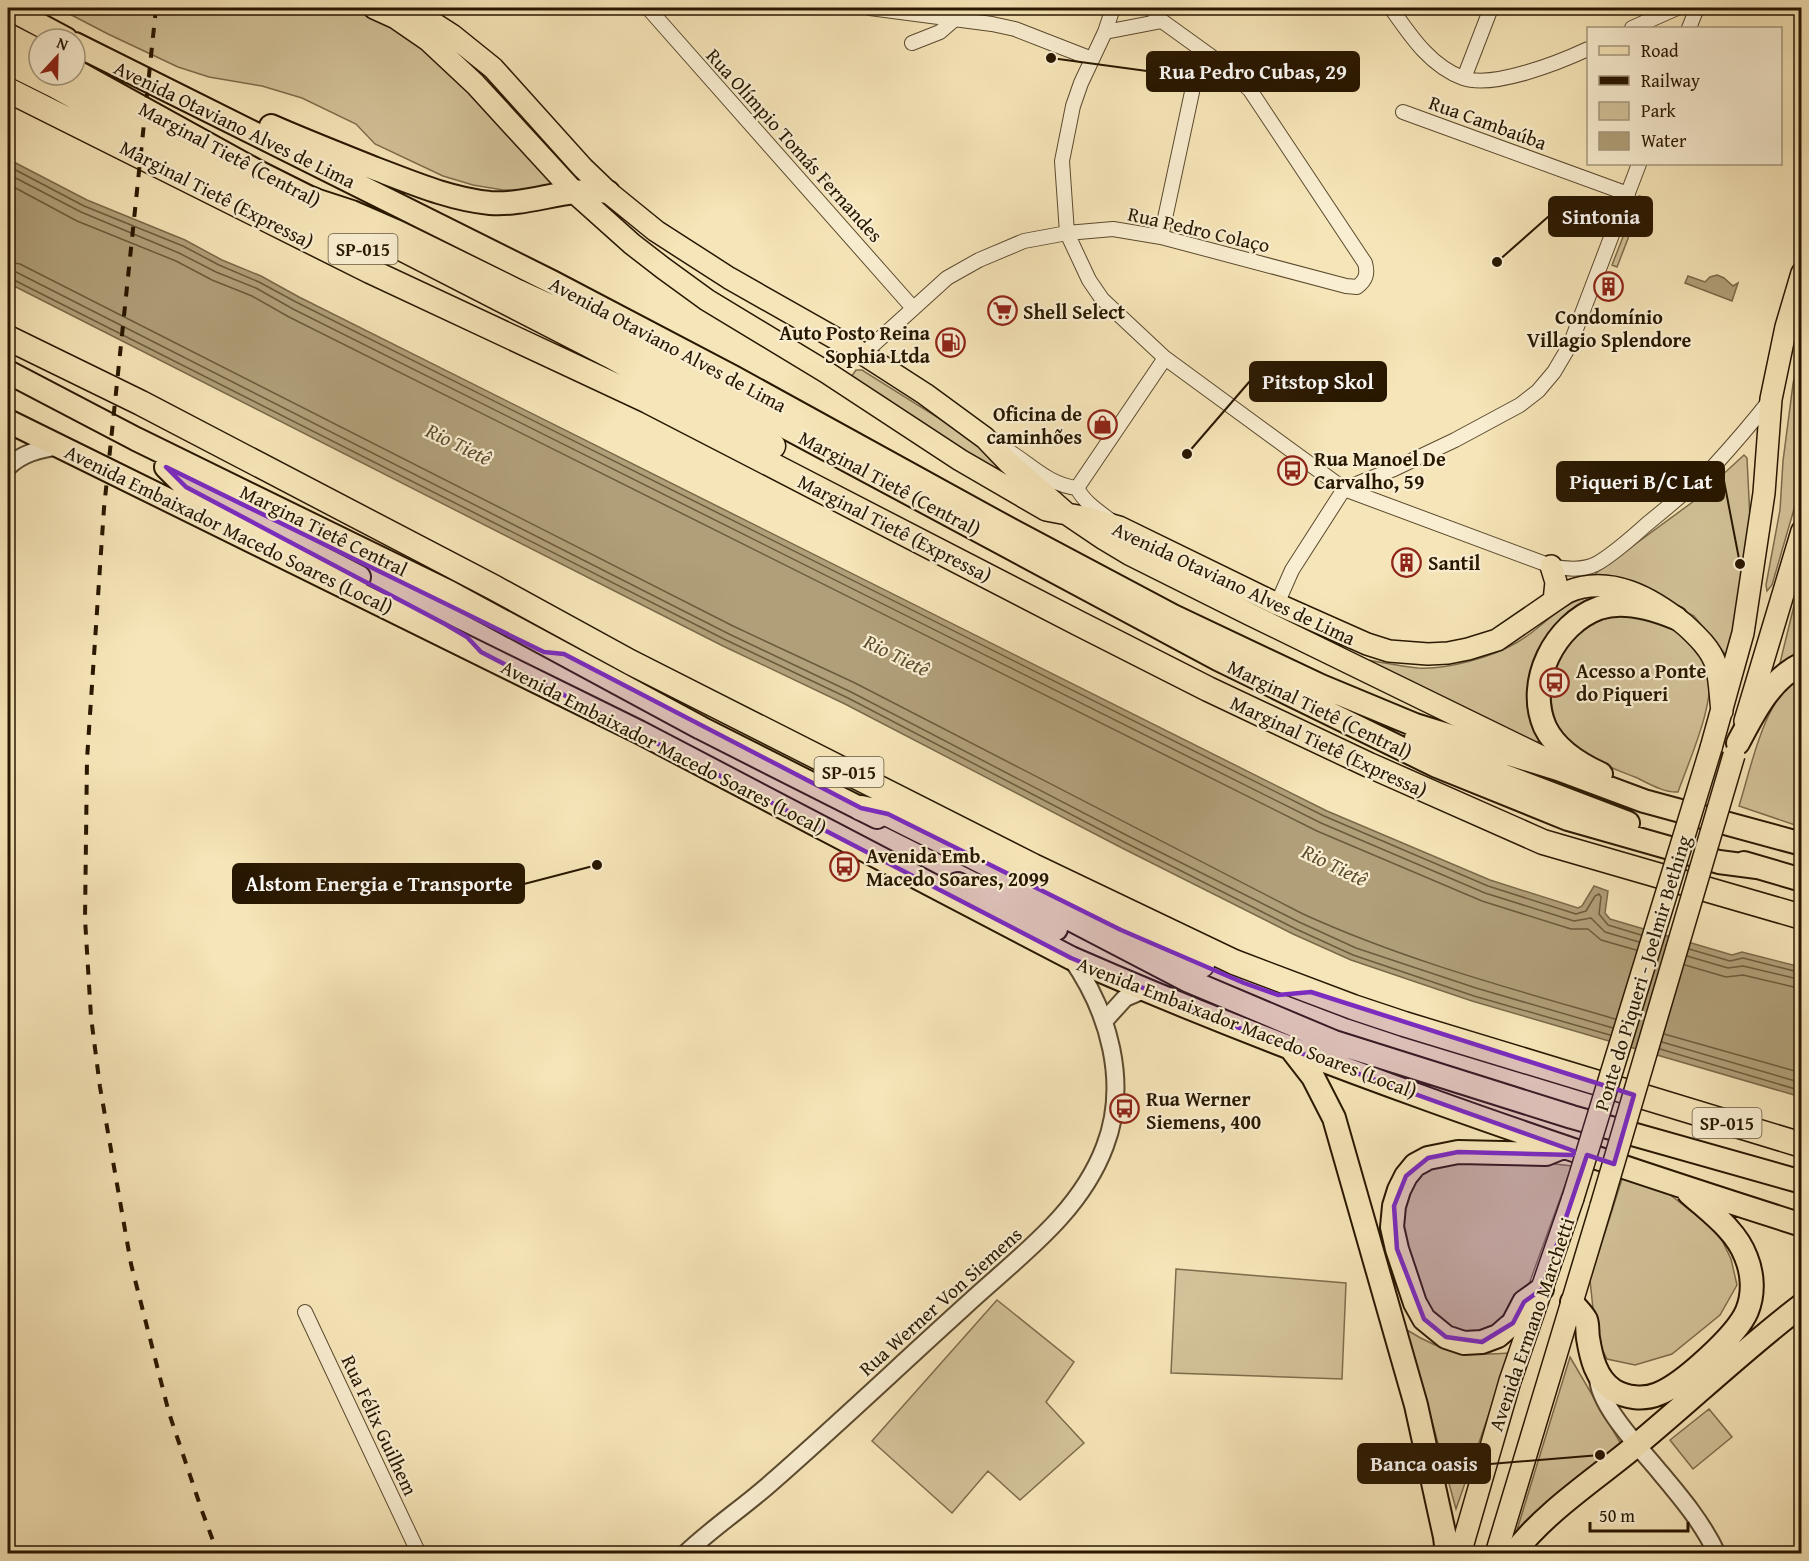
<svg xmlns="http://www.w3.org/2000/svg" width="1809" height="1561" viewBox="0 0 1809 1561" font-family="'Gentium Book Plus',serif">
<rect width="100%" height="100%" fill="#f6e5b8"/>
<filter id="stains"><feTurbulence type="fractalNoise" baseFrequency=".00333" numOctaves="4"/><feColorMatrix values="0 0 0 0 .2 0 0 0 0 .09 0 0 0 0 .02 0 0 0 .5 -.17"/></filter>
<radialGradient id="worn" r=".72"><stop offset=".6" stop-color="#630" stop-opacity="0"/><stop offset="1" stop-color="#630" stop-opacity=".3"/></radialGradient>
<path fill="#d3c299" stroke="#7e6c4c" stroke-width="1.5" d="M 58,8 L 351,8 L 383,20 L 442,62 L 551,183 L 547,190 L 503,190 L 473,185 L 443,176 L 375,144 L 356,124 L 302,98 L 262,86 L 209,77 L 178,67 L 108,34 Z
M 1639,196 L 1644,197 L 1617,267 L 1612,265 Z
M 1801,343 L 1801,485 L 1772,585 L 1767,591 L 1766,585 L 1780,510 L 1783,461 L 1793,384 Z
M 856,370 L 862,370 L 953,427 L 989,455 L 1029,493 L 851,377 Z
M 1744,455 L 1747,458 L 1750,519 L 1734,632 L 1726,655 L 1694,616 L 1671,603 L 1595,577 L 1596,573 L 1694,501 Z
M 1801,577 L 1801,654 L 1783,664 L 1780,663 Z
M 1594,596 L 1595,598 C 1573,605 1549,626 1541,647 C 1536,658 1541,719 1541,735 L 1536,746 L 1367,663 L 1368,660 C 1384,663 1401,666 1418,668 C 1446,670 1492,657 1516,643 C 1545,627 1558,602 1594,596 Z
M 1620,615 C 1649,618 1680,624 1697,651 C 1700,656 1705,661 1707,667 C 1719,696 1688,763 1678,792 C 1664,793 1648,783 1635,777 C 1612,768 1588,760 1570,743 C 1544,718 1546,668 1567,640 C 1579,625 1601,619 1620,615 Z
M 1801,678 L 1801,827 L 1739,806 C 1751,769 1764,695 1801,678 Z
M 1468,1154 L 1572,1166 L 1529,1284 L 1518,1304 L 1488,1330 L 1469,1335 L 1448,1330 L 1430,1317 L 1396,1220 L 1411,1176 Z
M 1622,1179 L 1660,1187 L 1718,1232 L 1731,1259 L 1737,1285 L 1720,1315 L 1672,1354 L 1635,1365 L 1607,1359 L 1596,1337 L 1590,1280 Z
M 1176,1269 L 1346,1283 L 1342,1379 L 1171,1373 Z
M 997,1300 L 1074,1362 L 1046,1402 L 1084,1443 L 1020,1500 L 988,1471 L 952,1513 L 872,1441 Z
M 1407,1330 C 1445,1354 1466,1356 1510,1353 L 1456,1509 Z
M 1570,1357 L 1621,1444 L 1517,1530 Z
M 1709,1409 L 1732,1437 L 1693,1469 L 1670,1440 Z"/>
<path fill="#b09f79" stroke="#7a6949" stroke-width="1.5" d="M 8,159 L 87,200 L 185,240 L 222,260 L 261,276 L 299,297 L 1327,811 L 1490,880 L 1578,908 L 1582,906 L 1594,886 L 1608,891 L 1605,913 L 1610,919 L 1732,955 L 1742,952 L 1801,967 L 1801,1097 L 1472,1001 L 1351,960 L 1293,934 L 1122,848 L 845,704 L 723,646 L 8,283 Z
M 1717,275 L 1724,278 L 1733,286 L 1738,283 L 1732,301 L 1685,283 L 1688,276 L 1705,282 L 1710,277 Z"/>
<g fill="none" stroke-linecap="round" stroke-linejoin="round">
<path stroke="#6c5b3c" stroke-width="1.5" d="M 8,166 L 84,206 L 183,246 L 219,265 L 259,282 L 296,302 L 1324,816 L 1488,886 L 1576,914 L 1586,911 L 1595,896 L 1599,894 L 1601,897 L 1599,914 L 1608,925 L 1641,935
M 8,174 L 81,212 L 179,253 L 216,272 L 256,288 L 293,309 L 1321,823 L 1485,893 L 1574,921 L 1591,918 L 1605,932 L 1639,942
M 8,184 L 77,221 L 176,261 L 212,280 L 252,296 L 289,317 L 1317,831 L 1482,901 L 1571,929 L 1588,929 L 1601,940 L 1636,950
M 8,262 L 20,264 L 733,626 L 855,683 L 1303,914 C 1404,960 1509,988 1615,1019
M 8,271 L 16,272 L 729,634 L 851,692 L 1128,836 L 1299,922 L 1356,948 L 1476,988 L 1613,1028
M 8,278 L 12,279 L 726,640 L 848,698 L 1124,842 L 1296,929 L 1353,955 L 1474,996 L 1610,1035
M 1689,949 L 1730,961 L 1743,958 L 1802,973
M 1687,956 L 1728,968 L 1743,966 L 1802,980
M 1685,965 L 1726,977 L 1743,975 L 1802,989
M 1664,1034 L 1802,1073
M 1662,1042 L 1802,1083
M 1660,1049 L 1802,1091"/>
<defs>
<path id="minor" d="M 648,8 L 913,308
M 870,8 L 992,24 L 1015,29 L 1092,59
M 1113,8 L 1105,32 L 1081,83 L 1073,106 L 1062,161 L 1067,233 L 1089,280 L 1102,299 L 1165,358 L 1344,489 L 1551,566 C 1565,569 1582,571 1596,564 C 1614,554 1631,538 1647,524 C 1669,506 1692,487 1713,467 C 1733,445 1752,423 1770,400
M 1391,8 C 1410,35 1430,66 1463,78 C 1493,89 1560,62 1588,49
M 1632,28 L 1677,8
M 1689,28 L 1697,8
M 1105,32 L 1162,21
M 912,43 L 940,32 L 955,19
M 1464,78 L 1491,8
M 1403,112 L 1628,194
M 1161,237 L 1201,50
M 863,354 L 947,278 L 979,260 L 1024,241 L 1067,233 L 1113,229 L 1161,237 L 1346,286 L 1357,287 C 1366,280 1368,274 1365,263 L 1250,90 L 1223,65 L 1162,21 L 1151,8
M 1004,448 C 1028,462 1048,485 1077,488
M 1077,488 L 1165,358
M 1077,488 C 1084,502 1098,511 1110,520
M 1277,604 L 1292,570 L 1344,489 L 1394,469 L 1455,440 L 1520,405 L 1538,391 L 1554,372 L 1570,345 L 1639,164
M 305,1312 L 419,1554"/>
<path id="tertiary" d="M 8,467 C 22,453 40,449 60,446
M 1105,1020 L 1125,998 L 1144,990
M 1598,1377 C 1598,1405 1640,1448 1658,1470 C 1679,1495 1703,1523 1717,1554
M 685,1554 C 712,1528 744,1507 772,1482 C 837,1425 899,1366 963,1308 C 1015,1259 1079,1216 1105,1146 C 1129,1083 1109,1012 1071,958"/>
<path id="primary" d="M 374,8 L 396,18 L 428,40 L 475,84 L 575,193 L 632,244 L 663,268 L 707,300 L 826,372 L 960,460 L 1046,510 L 1088,518 L 1119,527 L 1277,604 L 1367,644 L 1389,651 L 1428,654 L 1448,653 L 1468,649 L 1497,640 L 1567,592 C 1610,574 1652,598 1685,625 C 1697,636 1711,649 1716,665 C 1720,679 1720,696 1722,711
M 410,8 L 452,35 L 493,68 L 583,168 L 608,192 L 656,231 L 729,278 L 863,354 L 925,394 L 985,438 L 1008,462 L 1067,514 L 1104,539 L 1129,554 L 1249,614 L 1546,759
M 1551,566 L 1556,582 L 1554,601
M 1745,721 L 1802,531
M 1711,748 L 1743,633 L 1764,493 L 1771,399 L 1786,327 L 1802,273
M 1460,1554 L 1510,1381 L 1573,1198
M 1496,1554 L 1601,1206"/>
<path id="trunk" d="M 8,8 L 66,39
M 75,44 L 552,282 L 733,377 L 1011,530 L 1173,616 L 1321,686 L 1415,725 L 1558,769 L 1644,801 L 1802,844
M 75,71 L 260,173 L 312,199 L 352,212 L 398,232 L 518,291 L 612,334 L 1218,659 L 1437,766 L 1568,819 L 1719,862 L 1757,867
M 271,126 C 305,141 341,155 376,169 C 413,183 450,199 490,203 C 529,206 569,186 608,192
M 8,372 L 136,439 L 449,592 L 701,728 L 877,817
M 8,421 L 639,732 L 1071,958 C 1309,1062 1554,1146 1802,1225
M 166,467 L 186,487 L 359,577
M 1416,738 L 1505,776 L 1628,823
M 1738,743 C 1754,713 1770,679 1802,664
M 1601,774 C 1579,764 1555,748 1545,727 C 1525,682 1555,624 1599,608 C 1623,600 1654,609 1676,618
M 1744,863 L 1802,880
M 1001,883 L 1187,980 L 1334,1042 L 1572,1117 L 1802,1182
M 958,884 L 1056,929
M 1292,1050 L 1313,1077 L 1334,1118 L 1416,1405 L 1445,1537 L 1447,1554
M 1542,1289 L 1524,1302 L 1513,1323 L 1498,1336 L 1482,1342 L 1464,1343 L 1446,1337 L 1424,1319 L 1415,1303 L 1397,1249 L 1392,1227 L 1394,1206 L 1399,1190 L 1406,1176 L 1415,1165 L 1428,1158 L 1458,1152 L 1546,1154 L 1563,1147
M 1572,1302 C 1576,1308 1583,1314 1586,1320 C 1588,1325 1587,1333 1588,1338 C 1591,1357 1596,1379 1613,1390 C 1626,1398 1644,1400 1658,1394 C 1682,1385 1737,1335 1747,1311 C 1754,1294 1753,1274 1746,1257 C 1736,1230 1710,1212 1689,1193
M 1513,1554 C 1545,1512 1593,1481 1633,1448 C 1690,1401 1743,1350 1802,1305"/>
<path id="motorway" d="M 8,8 L 13,11
M 8,36 L 39,52
M 8,62 L 56,86 L 173,151 L 364,250
M 8,90 L 370,271 L 648,401 L 1078,623 L 1208,689 L 1369,765 L 1543,842 L 1802,917
M 312,199 L 358,226 L 611,356 L 773,446
M 8,338 L 141,403 L 493,587 L 630,662 L 1033,866 L 1234,962 L 1353,1007 L 1404,1024 L 1802,1145
M 861,808 L 888,814 L 1068,904 L 1202,965"/>
</defs>
<use href="#minor" stroke="#5c4a2e" stroke-width="16"/>
<use href="#tertiary" stroke="#5c4a2e" stroke-width="20"/>
<use href="#primary" stroke="#281700" stroke-width="24"/>
<use href="#trunk" stroke="#281700" stroke-width="26"/>
<use href="#motorway" stroke="#281700" stroke-width="27"/>
<use href="#minor" stroke="#f9eed1" stroke-width="14"/>
<use href="#tertiary" stroke="#f9eed1" stroke-width="16"/>
<use href="#primary" stroke="#f6e5b8" stroke-width="21"/>
<use href="#trunk" stroke="#f6e5b8" stroke-width="22"/>
<use href="#motorway" stroke="#f6e5b8" stroke-width="24"/>
<path stroke="#281700" stroke-width="4" stroke-dasharray="10 10" stroke-linecap="butt" d="M 156,8 L 104,508 L 87,759 L 85,919 L 91,1017 L 100,1087 L 131,1264 L 169,1413 L 202,1511 L 218,1554"/>
<defs>
<path id="primary-bridge" d="M 1573,1198 L 1711,748
M 1601,1206 L 1734,755"/>
</defs>
<use href="#primary-bridge" stroke="#281700" stroke-width="24" stroke-linecap="butt"/>
<use href="#primary-bridge" stroke="#f6e5b8" stroke-width="21"/>
</g>
<path fill="#7b2cbf" fill-opacity="0.2" stroke="#7b2cbf" stroke-width="4.5" stroke-linejoin="round" d="M 166,467 L 544,652 L 564,654 L 861,808 L 888,814 L 1121,930 L 1244,983 L 1278,995 L 1311,992 L 1634,1095 L 1614,1164 L 1587,1155 L 1542,1289 L 1524,1302 L 1513,1323 L 1482,1342 L 1446,1337 L 1424,1319 L 1397,1249 L 1394,1206 L 1406,1176 L 1428,1158 L 1458,1152 L 1573,1155 L 1574,1151 L 1292,1050 L 1071,958 L 481,652 L 467,637 L 445,624 L 186,487 Z"/>
<defs>
<symbol id="building-ring" viewBox="-11 -11 22 22"><circle r="9.5" fill="#f9eed1" stroke="#8f2418" stroke-width="1.5"/><path d="M-4-6H4V6H1V3H-1V6H-4ZM-2.5-4.3h1.7v1.8h-1.7ZM.8-4.3h1.7v1.8H.8ZM-2.5-1h1.7V.8h-1.7ZM.8-1h1.7V.8H.8Z" fill="#8f2418"/></symbol>
<symbol id="supermarket-ring" viewBox="-11 -11 22 22"><circle r="9.5" fill="#f9eed1" stroke="#8f2418" stroke-width="1.5"/><path d="M-6-5.5h2.5l.6 2H6L4.5 2H-2.5L-4.4-4H-6ZM-1.5 3.2a1.3 1.3 0 1 0 .1 0ZM3 3.2a1.3 1.3 0 1 0 .1 0Z" fill="#8f2418"/></symbol>
<symbol id="fuel-ring" viewBox="-11 -11 22 22"><circle r="9.5" fill="#f9eed1" stroke="#8f2418" stroke-width="1.5"/><path d="M-5.5-6h7V0h2V4h1.3V-2.5L3-4.5l.8-.8L6-3V5H2.5V1h-1V6h-7ZM-4.2-4.7v3.2H.2V-4.7Z" fill="#8f2418"/></symbol>
<symbol id="shop-ring" viewBox="-11 -11 22 22"><circle r="9.5" fill="#f9eed1" stroke="#8f2418" stroke-width="1.5"/><path d="M-5-2.5h2.3a2.7 3.5 0 0 1 5.4 0H5L5.5 6h-11ZM-1.5-2.5h3a1.5 2.3 0 0 0-3 0Z" fill="#8f2418"/></symbol>
<symbol id="bus-ring" viewBox="-11 -11 22 22"><circle r="9.5" fill="#f9eed1" stroke="#8f2418" stroke-width="1.5"/><path d="M-5-6H5V4H4V6H2V4H-2V6H-4V4H-5ZM-3.5-4V0h7V-4ZM-3.5 1.2v1.5H-2V1.2ZM2 1.2v1.5H3.5V1.2Z" fill="#8f2418"/></symbol>
</defs>
<g fill-rule="evenodd">
<use href="#building-ring" x="1592" y="270" width="33" height="33"/>
<use href="#supermarket-ring" x="986" y="294" width="33" height="33"/>
<use href="#fuel-ring" x="934" y="326" width="33" height="33"/>
<use href="#shop-ring" x="1086" y="408" width="33" height="33"/>
<use href="#bus-ring" x="1276" y="454" width="33" height="33"/>
<use href="#building-ring" x="1390" y="546" width="33" height="33"/>
<use href="#bus-ring" x="1538" y="666" width="33" height="33"/>
<use href="#bus-ring" x="828" y="850" width="33" height="33"/>
<use href="#bus-ring" x="1108" y="1092" width="33" height="33"/>
</g>
<g text-anchor="middle" dominant-baseline="central" stroke-width="4.5" stroke-linejoin="round" paint-order="stroke">
<g fill="#f9eed1" stroke="#67583f" stroke-width="1.5">
<rect x="328.5" y="234" width="69" height="30" rx="4.5"/>
<rect x="814.5" y="757" width="69" height="30" rx="4.5"/>
<rect x="1692.5" y="1108" width="69" height="30" rx="4.5"/>
</g>
<g font-size="18" font-weight="bold" fill="#281700">
<text x="363" y="249">SP-015</text>
<text x="849" y="772">SP-015</text>
<text x="1727" y="1123">SP-015</text>
</g>
<g font-size="20" fill="#281700" stroke="#f9eed1">
<text transform="translate(1488 122) rotate(20)">Rua Cambaúba</text>
<text transform="translate(235 124) rotate(26)">Avenida Otaviano Alves de Lima</text>
<text transform="translate(795 145) rotate(48)">Rua Olímpio Tomás Fernandes</text>
<text transform="translate(230 154) rotate(28)">Marginal Tietê (Central)</text>
<text transform="translate(217 194) rotate(27)">Marginal Tietê (Expressa)</text>
<text transform="translate(1199 229) rotate(13)">Rua Pedro Colaço</text>
<text transform="translate(668 344) rotate(28)">Avenida Otaviano Alves de Lima</text>
<text transform="translate(890 483) rotate(28)">Marginal Tietê (Central)</text>
<text transform="translate(895 528) rotate(27)">Marginal Tietê (Expressa)</text>
<text transform="translate(229 529) rotate(26)">Avenida Embaixador Macedo Soares (Local)</text>
<text transform="translate(324 530) rotate(26)">Margina Tietê Central</text>
<text transform="translate(1234 583) rotate(25)">Avenida Otaviano Alves de Lima</text>
<text transform="translate(1320 709) rotate(26)">Marginal Tietê (Central)</text>
<text transform="translate(1329 746) rotate(25)">Marginal Tietê (Expressa)</text>
<text transform="translate(664 747) rotate(27)">Avenida Embaixador Macedo Soares (Local)</text>
<text transform="translate(1642 973) rotate(-73)">Ponte do Piqueri - Joelmir Bething</text>
<text transform="translate(1247 1027) rotate(21)">Avenida Embaixador Macedo Soares (Local)</text>
<text transform="translate(940 1301) rotate(-42)">Rua Werner Von Siemens</text>
<text transform="translate(1531 1324) rotate(-71)">Avenida Ermano Marchetti</text>
<text transform="translate(380 1425) rotate(65)">Rua Félix Guilhem</text>
</g>
<g font-size="20" font-weight="bold" fill="#281700" stroke="#f9eed1" text-anchor="start">
<text x="1023" y="311">Shell Select</text>
<text x="1609" y="316" text-anchor="middle">Condomínio<tspan x="1609" dy="23">Villagio Splendore</tspan></text>
<text x="930" y="332" text-anchor="end">Auto Posto Reina<tspan x="930" dy="23">Sophia Ltda</tspan></text>
<text x="1082" y="413" text-anchor="end">Oficina de<tspan x="1082" dy="23">caminhões</tspan></text>
<text x="1314" y="458">Rua Manoel De<tspan x="1314" dy="23">Carvalho, 59</tspan></text>
<text x="1428" y="562">Santil</text>
<text x="1576" y="670">Acesso a Ponte<tspan x="1576" dy="23">do Piqueri</tspan></text>
<text x="866" y="855">Avenida Emb.<tspan x="866" dy="23">Macedo Soares, 2099</tspan></text>
<text x="1146" y="1098">Rua Werner<tspan x="1146" dy="23">Siemens, 400</tspan></text>
</g>
<g font-size="21" font-style="italic" fill="#5e4d30" stroke="#f9eed1">
<text transform="translate(459 444) rotate(26)">Rio Tietê</text>
<text transform="translate(897 655) rotate(26)">Rio Tietê</text>
<text transform="translate(1335 865) rotate(26)">Rio Tietê</text>
</g>
</g>
<path fill="none" stroke="#281700" stroke-width="2" d="M1051 58L1147 71M1497 262L1549 216M1187 454L1250 381M1740 564L1724 481M597 865L524 884M1600 1455L1490 1464"/>
<g fill="#281700" stroke="#f9eed1" stroke-width="2">
<circle cx="1051" cy="58" r="6"/>
<circle cx="1497" cy="262" r="6"/>
<circle cx="1187" cy="454" r="6"/>
<circle cx="1740" cy="564" r="6"/>
<circle cx="597" cy="865" r="6"/>
<circle cx="1600" cy="1455" r="6"/>
</g>
<g fill="#281700" stroke="#281700" stroke-width="2">
<rect x="1147" y="52" width="212" height="39" rx="6"/>
<rect x="1549" y="197" width="103" height="39" rx="6"/>
<rect x="1250" y="362" width="136" height="39" rx="6"/>
<rect x="1557" y="462" width="167" height="39" rx="6"/>
<rect x="233" y="864" width="291" height="39" rx="6"/>
<rect x="1358" y="1444" width="132" height="39" rx="6"/>
</g>
<g font-size="21" text-anchor="middle" font-weight="bold" fill="#fff">
<text x="1253" y="79">Rua Pedro Cubas, 29</text>
<text x="1601" y="224">Sintonia</text>
<text x="1318" y="389">Pitstop Skol</text>
<text x="1641" y="489">Piqueri B/C Lat</text>
<text x="379" y="891">Alstom Energia e Transporte</text>
<text x="1424" y="1471">Banca oasis</text>
</g>
<rect width="1809" height="1561" fill="none" stroke="#f6e5b8" stroke-width="30"/>
<rect x="9" y="9" width="1791" height="1543" fill="none" stroke="#281700" stroke-width="3"/>
<rect x="15" y="15" width="1779" height="1531" fill="none" stroke="#281700" stroke-width="1.5"/>
<rect x="1587" y="27" width="195" height="138" fill="#f9eed1" stroke="#a5987d" stroke-width="1.5"/>
<rect x="1599" y="46" width="30" height="9" fill="#f6e5b8" stroke="#a5987d" stroke-width="1.5"/>
<text x="1641" y="57" font-size="18" fill="#281700">Road</text>
<rect x="1599" y="76" width="30" height="9" fill="#281700" stroke="#a5987d" stroke-width="1.5"/>
<text x="1641" y="87" font-size="18" fill="#281700">Railway</text>
<rect x="1599" y="102" width="30" height="18" fill="#d3c299" stroke="#a5987d" stroke-width="1.5"/>
<text x="1641" y="117" font-size="18" fill="#281700">Park</text>
<rect x="1599" y="132" width="30" height="18" fill="#b09f79" stroke="#a5987d" stroke-width="1.5"/>
<text x="1641" y="147" font-size="18" fill="#281700">Water</text>
<g transform="translate(57 57) rotate(22)"><circle r="28" fill="#f9eed1" stroke="#a5987d" stroke-width="1.5"/>
<path d="M0-4.5L10 22L0 15L-10 22Z" fill="#8f2418"/>
<text y="-9" font-size="16" font-weight="bold" text-anchor="middle" fill="#281700">N</text>
</g>
<path d="M1590 1522v9h98v-9" fill="none" stroke="#281700" stroke-width="3"/>
<text x="1599" y="1522" font-size="18" fill="#281700" stroke="#f9eed1" stroke-width="4.5" paint-order="stroke">50 m</text>
<rect width="100%" height="100%" filter="url(#stains)"/>
<rect width="100%" height="100%" fill="url(#worn)"/>
</svg>
